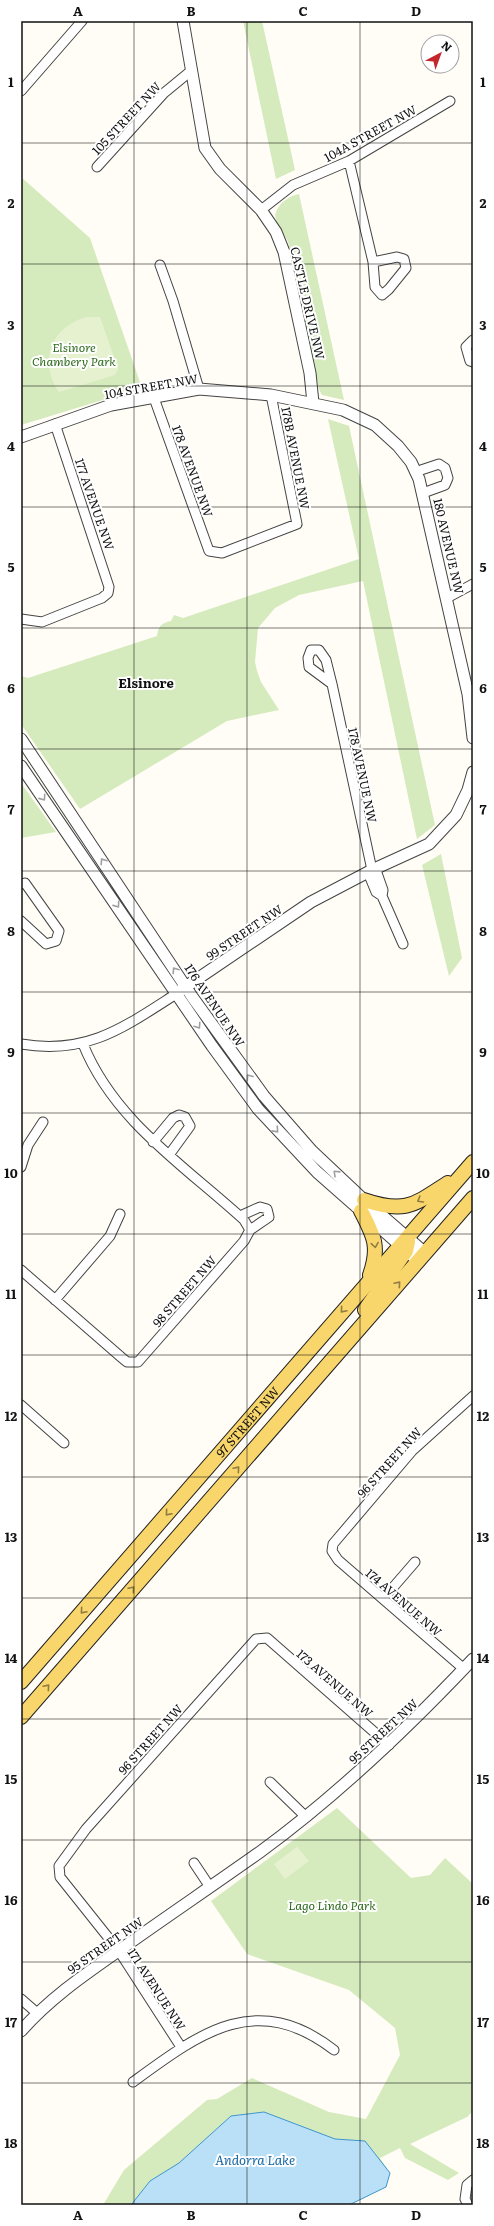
<svg xmlns="http://www.w3.org/2000/svg" width="494" height="2226" viewBox="0 0 494 2226" font-family="Literata,serif">
<rect width="100%" height="100%" fill="#fffdf5"/>
<path fill="#d5ebbd" d="M 243,21 L 262,21 L 295,170 L 276,179 Z
M 21,177 L 90,238 L 142,388 L 21,425 Z
M 299,194 L 344,400 L 322,395 L 319,389 C 309,341 299,293 289,245 C 287,235 272,222 276,212 C 279,203 291,195 299,194 Z
M 328,419 L 349,426 L 435,825 L 417,839 L 363,581 L 299,595 L 275,608 L 258,628 L 255,662 L 257,671 L 261,682 L 279,710 L 227,721 L 80,809 L 21,724 L 21,676 L 28,678 L 157,636 C 158,626 162,623 171,621 L 174,615 L 183,618 L 359,559 Z
M 21,783 L 56,832 L 21,838 Z
M 441,854 L 462,958 L 449,976 L 422,865 Z
M 337,1808 L 411,1878 L 430,1875 L 445,1858 L 473,1884 L 473,2111 L 467,2117 L 410,2144 L 459,2173 L 448,2180 L 405,2158 L 400,2148 L 380,2158 L 390,2173 L 386,2187 L 349,2205 L 103,2205 L 124,2170 L 207,2100 L 217,2099 L 252,2078 L 329,2112 L 366,2119 L 400,2055 L 395,2028 L 349,1990 L 247,1954 L 211,1901 Z"/>
<path fill="#e6f2cf" d="M 87,317 L 100,317 L 118,369 L 115,375 L 59,392 C 38,362 51,326 87,317 Z
M 297,1847 L 309,1861 L 285,1879 L 274,1864 Z"/>
<path fill="#b9e0f7" stroke="#3f96cf" d="M 264,2112 L 335,2139 L 365,2141 L 390,2173 L 386,2187 L 349,2205 L 131,2205 L 150,2181 L 179,2163 L 231,2116 Z"/>
<g fill="none" stroke-linecap="round" stroke-linejoin="round">
<defs>
<path id="minor" d="M 21,91 L 82,21
M 349,161 L 373,262 L 375,287 L 382,295 L 389,289 L 406,268 L 404,259 L 397,257 L 373,262
M 97,167 L 164,93 L 192,70
M 261,210 L 293,185 L 349,161 L 450,101
M 160,265 L 173,301 L 199,389
M 473,340 L 466,347 L 470,361 L 473,362
M 154,398 L 209,551 L 222,553 L 297,524 L 271,395
M 415,472 L 439,464 L 445,468 L 448,478 L 445,485 L 423,493
M 447,598 L 473,584
M 21,619 L 42,622 L 102,598 L 108,593 L 109,587 L 55,424
M 332,684 L 309,667 L 308,658 L 311,650 L 319,650 L 326,660 L 332,684 L 372,870
M 372,870 L 369,875 L 376,892 L 382,896 L 403,944
M 372,870 L 377,873 L 383,890 L 382,896
M 21,884 L 25,883 L 59,931 L 56,941 L 46,944 L 21,921
M 21,1044 C 87,1055 123,1028 176,994
M 83,1044 C 114,1121 185,1166 244,1220 L 250,1230
M 153,1142 L 173,1118 L 179,1115 L 185,1117 L 190,1126 L 169,1155
M 21,1167 L 28,1145 L 43,1122
M 240,1216 L 260,1207 L 267,1209 L 269,1217 L 250,1230
M 21,1270 L 121,1357 L 127,1362 L 138,1362 L 244,1241 L 250,1230
M 55,1300 L 110,1236 L 120,1214
M 21,1405 L 64,1443
M 383,1599 L 415,1562
M 464,1669 L 338,1560 L 332,1551 L 333,1544 L 412,1451 L 473,1396
M 270,1782 L 306,1817
M 194,1863 L 210,1887
M 21,1999 L 37,2013
M 181,2047 L 119,1951 L 60,1877 L 59,1866 L 86,1829 L 256,1639 L 267,1638 L 389,1745
M 133,2082 C 200,2033 256,1990 334,2050
M 468,2205 L 465,2199 L 467,2185 L 473,2180"/>
<path id="tertiary" d="M 183,21 L 205,148 L 220,169 L 261,210 L 276,232 L 284,252 L 310,373 L 313,403
M 21,437 L 111,405 L 199,389 L 271,395 L 343,410 L 375,425 L 398,446 L 411,462 L 419,479 L 468,694 L 473,738
M 21,739 L 193,998 L 264,1096 L 312,1151 L 364,1200 L 425,1253
M 21,766 L 212,1046 L 258,1109 L 317,1172 L 418,1261
M 181,990 L 311,902 L 372,870 L 429,844 L 456,815 L 468,790 L 473,772
M 21,2031 C 51,1997 87,1973 124,1947 C 169,1915 215,1884 260,1852 C 338,1795 407,1729 473,1659"/>
<g id="primary">
<path d="M 364,1200 C 405,1214 414,1205 448,1183"/>
<path d="M 361,1211 C 374,1236 380,1247 370,1275"/>
<path d="M 365,1310 L 406,1251 L 408,1242"/>
<path id="s1" d="M 21,1682 L 473,1162"/>
<path d="M 21,1717 L 473,1198"/>
</g>
</defs>
<use href="#minor" stroke="#444" stroke-width="11"/>
<use href="#tertiary" stroke="#444" stroke-width="13"/>
<use href="#primary" stroke="#222" stroke-width="16"/>
<use href="#minor" stroke="#fff" stroke-width="9"/>
<use href="#tertiary" stroke="#fff" stroke-width="11"/>
<use href="#primary" stroke="#f9d66b" stroke-width="14"/>
</g>
<defs><path id="oneway-chevron" d="M-2-3.5L2.5 0L-2 3.5" fill="none" stroke-width="1.6" stroke-linecap="round" stroke-linejoin="round"/></defs>
<g stroke="#a0a0a0">
<use href="#oneway-chevron" transform="translate(43 798) rotate(55)"/>
<use href="#oneway-chevron" transform="translate(103 861) rotate(-123)"/>
<use href="#oneway-chevron" transform="translate(117 905) rotate(55)"/>
<use href="#oneway-chevron" transform="translate(175 970) rotate(-124)"/>
<use href="#oneway-chevron" transform="translate(198 1026) rotate(56)"/>
<use href="#oneway-chevron" transform="translate(249 1077) rotate(-126)"/>
<use href="#oneway-chevron" transform="translate(276 1130) rotate(48)"/>
<use href="#oneway-chevron" transform="translate(336 1173) rotate(-136)"/>
</g>
<g stroke="#917d42">
<use href="#oneway-chevron" transform="translate(420 1200) rotate(149)"/>
<use href="#oneway-chevron" transform="translate(375 1245) rotate(81)"/>
<use href="#oneway-chevron" transform="translate(398 1284) rotate(-49)"/>
<use href="#oneway-chevron" transform="translate(343 1310) rotate(131)"/>
<use href="#oneway-chevron" transform="translate(237 1469) rotate(-49)"/>
<use href="#oneway-chevron" transform="translate(168 1513) rotate(131)"/>
<use href="#oneway-chevron" transform="translate(132 1589) rotate(-49)"/>
<use href="#oneway-chevron" transform="translate(83 1611) rotate(131)"/>
<use href="#oneway-chevron" transform="translate(47 1687) rotate(-49)"/>
</g>
<path fill="none" stroke="#111" stroke-width="1" stroke-opacity="0.55" d="M 134,21 L 134,2205M 247,21 L 247,2205M 360,21 L 360,2205M 21,143 L 473,143M 21,264 L 473,264M 21,386 L 473,386M 21,507 L 473,507M 21,628 L 473,628M 21,749 L 473,749M 21,871 L 473,871M 21,992 L 473,992M 21,1113 L 473,1113M 21,1234 L 473,1234M 21,1355 L 473,1355M 21,1477 L 473,1477M 21,1598 L 473,1598M 21,1719 L 473,1719M 21,1840 L 473,1840M 21,1962 L 473,1962M 21,2083 L 473,2083"/>
<g text-anchor="middle" dominant-baseline="central" stroke-width="4" stroke-linejoin="round" paint-order="stroke">
<g font-size="12" fill="#111" stroke="#fff">
<text transform="translate(126 118) rotate(-47)">105 STREET NW</text>
<text transform="translate(370 133) rotate(-29)">104A STREET NW</text>
<text transform="translate(308 303) rotate(77)">CASTLE DRIVE NW</text>
<text transform="translate(151 386) rotate(-10)">104 STREET NW</text>
<text transform="translate(296 458) rotate(79)">178B AVENUE NW</text>
<text transform="translate(193 471) rotate(70)">178 AVENUE NW</text>
<text transform="translate(95 504) rotate(71)">177 AVENUE NW</text>
<text transform="translate(449 546) rotate(77)">180 AVENUE NW</text>
<text transform="translate(363 775) rotate(78)">178 AVENUE NW</text>
<text transform="translate(244 932) rotate(-34)">99 STREET NW</text>
<text transform="translate(215 1005) rotate(56)">176 AVENUE NW</text>
<text transform="translate(184 1291) rotate(-49)">98 STREET NW</text>
<text stroke="none"><textPath href="#s1" startOffset="345">97 STREET NW</textPath></text>
<text transform="translate(389 1462) rotate(-48)">96 STREET NW</text>
<text transform="translate(404 1602) rotate(41)">174 AVENUE NW</text>
<text transform="translate(335 1683) rotate(41)">173 AVENUE NW</text>
<text transform="translate(383 1731) rotate(-43)">95 STREET NW</text>
<text transform="translate(150 1739) rotate(-48)">96 STREET NW</text>
<text transform="translate(105 1945) rotate(-35)">95 STREET NW</text>
<text transform="translate(157 1989) rotate(57)">171 AVENUE NW</text>
</g>
<g font-size="12" font-style="italic" fill="#2f6b1f" stroke="#fff">
<text x="74" y="347">Elsinore<tspan x="74" dy="14">Chambery Park</tspan></text>
<text x="332" y="1905">Lago Lindo Park</text>
</g>
<g font-size="13" font-weight="bold" fill="#111" stroke="#fff">
<text x="146" y="682">Elsinore</text>
</g>
<g font-size="13" font-style="italic" fill="#1768a6" stroke="#fff">
<text x="255" y="2159">Andorra Lake</text>
</g>
</g>
<rect width="494" height="2226" fill="none" stroke="#ffffff" stroke-width="44"/>
<g transform="translate(440 54) rotate(41)"><circle r="19" fill="#ffffff" stroke="#a0a0a0"/>
<path d="M0-3L7 15L0 10L-7 15Z" fill="#c4262e"/>
<text y="-6" font-size="11" font-weight="bold" text-anchor="middle" fill="#111111">N</text>
</g>
<rect x="22" y="22" width="450" height="2182" fill="none" stroke="#111" stroke-width="1.5"/>
<g font-size="13" text-anchor="middle" font-weight="bold" fill="#111">
<text x="78" y="16">A</text>
<text x="191" y="16">B</text>
<text x="303" y="16">C</text>
<text x="416" y="16">D</text>
<text x="11" y="87">1</text>
<text x="483" y="87">1</text>
<text x="11" y="208">2</text>
<text x="483" y="208">2</text>
<text x="11" y="330">3</text>
<text x="483" y="330">3</text>
<text x="11" y="451">4</text>
<text x="483" y="451">4</text>
<text x="11" y="572">5</text>
<text x="483" y="572">5</text>
<text x="11" y="693">6</text>
<text x="483" y="693">6</text>
<text x="11" y="814">7</text>
<text x="483" y="814">7</text>
<text x="11" y="936">8</text>
<text x="483" y="936">8</text>
<text x="11" y="1057">9</text>
<text x="483" y="1057">9</text>
<text x="11" y="1178">10</text>
<text x="483" y="1178">10</text>
<text x="11" y="1299">11</text>
<text x="483" y="1299">11</text>
<text x="11" y="1421">12</text>
<text x="483" y="1421">12</text>
<text x="11" y="1542">13</text>
<text x="483" y="1542">13</text>
<text x="11" y="1663">14</text>
<text x="483" y="1663">14</text>
<text x="11" y="1784">15</text>
<text x="483" y="1784">15</text>
<text x="11" y="1905">16</text>
<text x="483" y="1905">16</text>
<text x="11" y="2027">17</text>
<text x="483" y="2027">17</text>
<text x="11" y="2148">18</text>
<text x="483" y="2148">18</text>
<text x="78" y="2220">A</text>
<text x="191" y="2220">B</text>
<text x="303" y="2220">C</text>
<text x="416" y="2220">D</text>
</g>
</svg>
